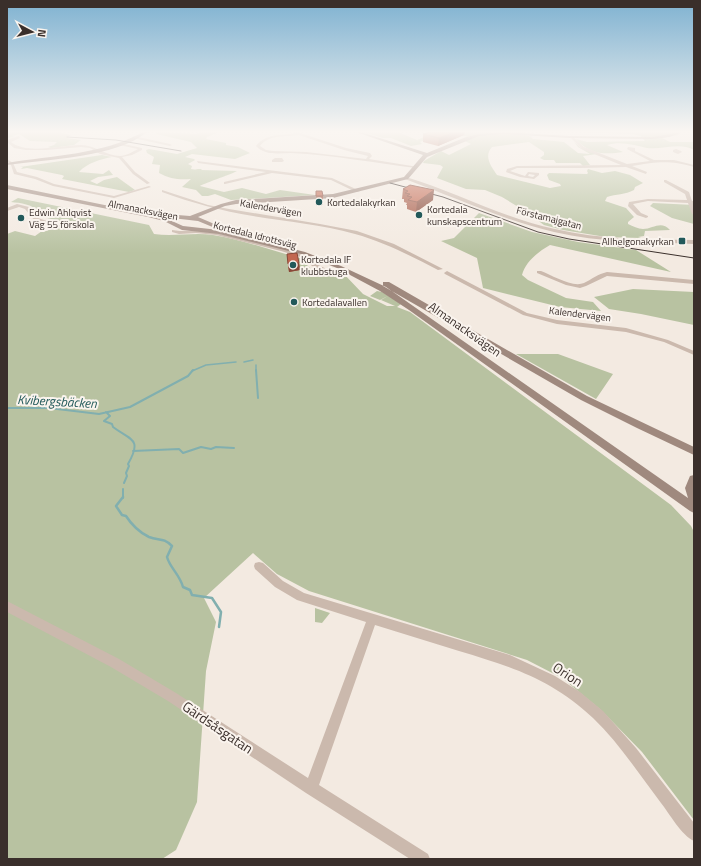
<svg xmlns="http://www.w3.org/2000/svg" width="701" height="866" viewBox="0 0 701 866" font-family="'Titillium Web',sans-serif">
<rect width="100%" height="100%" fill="#f3eae1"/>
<path fill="#b8c2a1" d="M 7,132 L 56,132 L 71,135 L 67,138 L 81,140 L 74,145 L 51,148 L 48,147 L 54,145 L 57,142 L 30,141 L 19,134 L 12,136 L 14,137 L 7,138 Z
M 158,132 L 197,134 L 201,132 L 219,132 L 207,137 L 206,139 L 226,143 L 226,145 L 238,147 L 250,153 L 235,159 L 192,154 L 185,157 L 194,159 L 195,160 L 188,164 L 192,166 L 191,169 L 198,170 L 195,169 L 202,169 L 201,170 L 237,171 C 230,175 202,184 200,186 L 224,192 L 242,188 L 266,194 L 280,190 L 315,195 L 231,200 L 215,194 L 208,196 L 202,196 L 196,190 L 182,187 L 191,179 C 179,180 170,179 159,173 L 160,165 L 152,164 L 154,157 L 147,153 L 146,150 L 149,149 L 177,154 L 197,148 L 191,142 L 156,134 Z
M 363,132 L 398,132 L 417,140 L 429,135 L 430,138 L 420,142 L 422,144 L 411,146 L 391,138 L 383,138 Z
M 462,132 L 493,132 L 486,133 L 505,134 L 506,132 L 526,132 L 524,135 L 533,137 L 531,137 L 533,139 L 564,142 L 578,153 L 590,154 L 578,147 L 574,142 L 581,148 L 597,154 L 583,156 L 590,165 L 583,166 L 580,163 L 556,163 L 554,160 L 544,160 L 540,158 L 544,155 L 544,152 L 529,142 L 492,147 C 483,157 492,167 497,175 L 550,188 L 561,186 L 560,184 L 549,180 L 547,175 L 549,173 L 587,174 L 588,173 L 587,171 L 588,169 L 602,173 L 615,171 L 630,175 L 643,183 L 635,187 L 634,190 C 625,195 616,194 607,197 L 605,201 L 626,208 L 634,217 L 628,222 L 628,224 C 633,226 638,229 643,229 C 653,229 661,220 670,230 L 645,231 L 644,236 L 638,237 L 641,238 L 606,237 L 563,230 L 544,225 L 525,211 L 502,197 L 485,190 L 466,189 L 437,178 L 443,167 L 440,165 L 423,163 L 424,161 L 441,151 L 449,155 L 471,144 L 465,141 L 473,137 L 463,136 L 464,135 L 460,133 Z
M 578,132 L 682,132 L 678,135 L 662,138 L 670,142 L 694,142 L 694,150 C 680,142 662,150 647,148 C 633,145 621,141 607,145 L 623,152 C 605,155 588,154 576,139 L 587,142 L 645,141 L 641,136 L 632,134 Z
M 102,155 L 112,157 C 101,159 87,163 79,172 L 103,174 L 109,170 L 113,175 L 98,177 L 90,181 L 97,184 L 104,180 L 117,177 L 135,190 L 129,192 L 62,179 L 64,176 L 62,175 L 27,168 L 21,169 L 23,167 L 20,167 Z
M 18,198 L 149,225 L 154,234 C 174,237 193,232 213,235 C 244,240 273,251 303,259 C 313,277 324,274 343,273 L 363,294 L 387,306 L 395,306 L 381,300 L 388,296 L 380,300 L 370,296 L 377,291 L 382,292 L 401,304 L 397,307 L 410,312 L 671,505 L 691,526 L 694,532 L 694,820 L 642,752 L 601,710 L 562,678 L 527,660 L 309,591 L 277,574 L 253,553 L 204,598 L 216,622 L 206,671 L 197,802 L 176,850 L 162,859 L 7,859 L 7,234 L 15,231 L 35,236 L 42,231 L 47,231 L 63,222 L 39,216 L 39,212 C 32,204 21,203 11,202 Z
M 653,203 L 694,205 L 694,224 L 672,218 L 650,206 Z
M 479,213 L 532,232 L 578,242 L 636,250 L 671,272 L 550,245 C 538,252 526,261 522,275 L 528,280 L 566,298 L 593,302 L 601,311 L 560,307 L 483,288 L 477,258 L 441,241 L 454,238 Z
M 633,289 L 694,292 L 694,325 L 641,314 L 609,309 L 594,297 Z
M 516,354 L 558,354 L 613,374 L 596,399 Z
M 315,608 L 330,613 L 322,623 L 315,622 Z"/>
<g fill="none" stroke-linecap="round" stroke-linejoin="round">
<path stroke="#81afaf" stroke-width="1.5" d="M 244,362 L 253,360
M 256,365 L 256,371
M 192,371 L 206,365 L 236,362"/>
<path stroke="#81afaf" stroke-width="2" d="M 256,370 L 258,398
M 7,408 L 49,408 L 99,414 L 130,407 L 188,376 L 193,370
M 106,412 L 110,416 L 104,421 L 112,424 L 113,427 C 130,440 143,438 128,464 L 129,466 L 126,473 L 127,476 L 124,483
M 133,451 L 179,449 L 183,453 L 201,447 L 211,449 L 216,447 L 234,448
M 123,489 L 123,498"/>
<path stroke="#81afaf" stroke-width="2.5" d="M 123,497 L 116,506 L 122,515 L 126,516 C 131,524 140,533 149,537 C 159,541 163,537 172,546 L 167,557 C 170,568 180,575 183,587 L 190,590 L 192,595 L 212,598 L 221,612 L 219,627"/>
<path fill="#cbb9ad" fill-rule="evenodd" d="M 293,132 L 297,132 L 346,148 L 370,153 L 372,156 L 369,159 L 418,167 L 416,168 C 374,163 334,155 291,153 C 279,153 265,156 256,146 C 266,133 281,136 296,133 ZM 299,135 L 344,150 L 368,156 L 366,159 L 306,152 L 273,151 L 266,150 L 260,146 C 269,134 286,137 299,135 Z
M 19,136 L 20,138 L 11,142 C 27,155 61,145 81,145 C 95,145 106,156 120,156 C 126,156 132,152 138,149 L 119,145 L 119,143 L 142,148 L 142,150 L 132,155 L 122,157 L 135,172 L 150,183 L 147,184 L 133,174 L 119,158 L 100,154 L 90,148 L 81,147 L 46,150 L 26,150 L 14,148 L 7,142 L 9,139 Z
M 134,136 L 170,144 L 172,145 L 170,146 L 133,138 Z
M 572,136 L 584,147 L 627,164 L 650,161 L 627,149 L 628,147 L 635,148 L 635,151 L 654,160 L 674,160 L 694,165 L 694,167 C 669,160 657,162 632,166 L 647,172 L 646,174 L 626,167 L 580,168 L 517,168 L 510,171 L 525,176 L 528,172 L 539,173 L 539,175 L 534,179 L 520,177 L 506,172 L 507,169 L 517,166 L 621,165 L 582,149 L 571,138 ZM 529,174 L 535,175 L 533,177 L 528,176 Z
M 676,149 L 681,151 L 682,152 L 678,154 L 673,152 L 673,150 Z
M 275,158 L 282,158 L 284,161 L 282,162 L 272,162 L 272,160 Z
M 7,159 L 13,163 L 17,172 L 37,177 L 54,184 L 114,196 L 149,186 L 151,187 L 114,198 L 53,186 L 35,179 L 14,174 L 11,165 L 7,161 Z
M 197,161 L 332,178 L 360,191 L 356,192 L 331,180 L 272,173 L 225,184 L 224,184 L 224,182 L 266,172 L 198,163 Z
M 406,177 C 456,192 503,218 555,229 C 600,240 648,239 694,240 L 694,244 C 648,242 600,243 554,232 C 503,220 454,197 405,179 Z
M 664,180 L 666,180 L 689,192 L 692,201 L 694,201 L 694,203 L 693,203 L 694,215 L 692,214 L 688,203 L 648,201 L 633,204 L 641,213 L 648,216 L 648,217 L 646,218 L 637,215 L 628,206 L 629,202 L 648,199 L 687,200 L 685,194 L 664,182 Z
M 162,190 L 208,205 L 229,209 L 320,224 L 357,231 L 394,244 L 443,269 L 438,270 C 411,256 384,242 355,234 C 322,224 287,222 253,216 C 222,211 192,203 162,192 Z
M 17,204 L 29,207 L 38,218 L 56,224 L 54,225 L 34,220 L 25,209 L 19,207 L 7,211 L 7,208 Z
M 172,230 L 180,231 L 196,231 L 216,233 L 285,249 L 308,256 L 316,264 L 333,272 L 335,276 L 330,277 L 329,274 L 312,266 L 304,258 L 281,251 L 216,235 L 196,233 L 179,234 L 172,232 Z
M 447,271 L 527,313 L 557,320 L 626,328 L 668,340 L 694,351 L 694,355 L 664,342 L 626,332 L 557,324 L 523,315 L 445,274 L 444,273 Z
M 537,271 L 541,271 C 552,275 572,288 584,283 C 592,279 598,274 607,272 L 694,280 L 694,284 L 607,276 L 586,286 L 580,288 L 566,285 L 537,273 Z
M 259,562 L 263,563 L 283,581 L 304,593 L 510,655 L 555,676 L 580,692 L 603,711 L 636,748 L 694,823 L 694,841 C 682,836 669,813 661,803 C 639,774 619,743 593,718 C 551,679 512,667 459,651 C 431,642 403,634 375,625 L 319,785 L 428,854 L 430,859 L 410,859 L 306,793 L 168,701 L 111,667 L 7,612 L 7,601 L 119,659 L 176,693 L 308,778 L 366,622 L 297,600 L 275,587 L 255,569 L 254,566 L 255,563 Z"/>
<path fill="#9f897e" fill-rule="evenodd" d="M 143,132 L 147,132 C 115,158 47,159 7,165 L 7,163 C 53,155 102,155 143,132 Z
M 356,132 L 361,132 L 427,153 L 466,137 L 479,134 L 503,132 L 569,136 L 652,137 L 682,132 L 669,137 L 652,139 L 569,138 L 503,134 L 479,136 L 427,157 L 408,179 L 333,198 L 236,204 L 225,206 L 198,217 L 219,226 L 219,228 L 215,228 L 198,221 L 163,217 L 183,226 L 219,230 L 305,252 L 341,266 L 386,287 L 688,498 L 685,488 L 690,476 L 694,475 L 694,513 L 690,511 L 409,310 L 380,291 L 337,268 L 301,254 L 219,234 L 182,230 L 164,221 L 148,217 L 7,189 L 7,185 L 163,217 L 163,215 L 165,214 L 190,216 L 221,204 L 236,200 L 333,194 L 404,177 L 423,155 Z
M 383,282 L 389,282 L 587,396 L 694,447 L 694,455 L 637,428 L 581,400 L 383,286 Z"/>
<path stroke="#3a2f2b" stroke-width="1" d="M 67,137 L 116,140 L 181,151
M 390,183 L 443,197 L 538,232 L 569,239 L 694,258"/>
</g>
<path fill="#a75945" d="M 430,132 L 465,132 L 464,135 L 438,146 L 423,142 L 423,134 Z
M 410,185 L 433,200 L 416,212 L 407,209 L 407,205 L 406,205 L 407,203 L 404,202 L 404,199 L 402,199 L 403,189 Z
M 316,191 L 323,196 L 323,205 L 317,205 Z
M 287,254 L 299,263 L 300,270 L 289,272 Z"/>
<path fill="#884838" d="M 454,132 L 465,132 L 464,135 L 438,146 L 439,138 Z
M 434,190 L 433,200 L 416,212 L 417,202 Z
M 299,263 L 300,270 L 289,272 L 288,264 Z"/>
<path fill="#c26750" stroke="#884838" d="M 430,132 L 454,132 L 439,138 L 423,134 Z
M 410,185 L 434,190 L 417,202 L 408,200 L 412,197 L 407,196 L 410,194 L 405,193 L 408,191 L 403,189 Z
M 316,191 L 322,191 L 323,196 L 316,196 Z
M 297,253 L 299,263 L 288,264 L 287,254 Z"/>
<linearGradient id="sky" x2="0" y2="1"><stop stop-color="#7fb2d1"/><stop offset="0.52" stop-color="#faf6f2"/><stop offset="1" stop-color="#faf6f2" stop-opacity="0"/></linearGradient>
<rect width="701" height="253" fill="url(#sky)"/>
<g fill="#22595a" stroke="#faf4ee" stroke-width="1.5">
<circle cx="319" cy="202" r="4"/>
<circle cx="419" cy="215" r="4"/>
<circle cx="21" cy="218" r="4"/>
<rect x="678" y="237" width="8" height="8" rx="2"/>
<circle cx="293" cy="265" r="4"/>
<circle cx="294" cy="302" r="4"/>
</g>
<g text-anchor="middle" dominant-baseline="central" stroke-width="4" stroke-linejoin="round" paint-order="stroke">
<g font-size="10" fill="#3a2f2b" stroke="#faf4ee" text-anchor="start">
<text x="327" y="202">Kortedalakyrkan</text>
<text x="427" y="209">Kortedala<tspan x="427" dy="12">kunskapscentrum</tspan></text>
<text x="29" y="212">Edwin Ahlqvist<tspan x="29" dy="12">Väg 55 förskola</tspan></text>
<text x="674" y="241" text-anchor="end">Allhelgonakyrkan</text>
<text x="301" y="259">Kortedala IF<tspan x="301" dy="12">klubbstuga</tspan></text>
<text x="302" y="302">Kortedalavallen</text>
</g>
<g font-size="10" fill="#3a2f2b" stroke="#faf4ee">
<text transform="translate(271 208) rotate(10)">Kalendervägen</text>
<text transform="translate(143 210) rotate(11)">Almanacksvägen</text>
<text transform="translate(549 218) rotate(14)">Förstamajgatan</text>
<text transform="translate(255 235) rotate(14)">Kortedala Idrottsväg</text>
<text transform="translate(580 314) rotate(7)">Kalendervägen</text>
</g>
<g font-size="12" fill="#3a2f2b" stroke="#faf4ee">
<text transform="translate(465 329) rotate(35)">Almanacksvägen</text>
</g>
<g font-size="13" font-style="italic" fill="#22595a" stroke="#faf4ee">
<text transform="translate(57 401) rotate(3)">Kvibergsbäcken</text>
</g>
<g font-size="14" fill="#3a2f2b" stroke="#faf4ee">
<text transform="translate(568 674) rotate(33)">Orion</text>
<text transform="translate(218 727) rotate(34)">Gärdsåsgatan</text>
</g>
</g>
<rect width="701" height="866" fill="none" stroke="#3a2f2b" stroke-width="16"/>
<g transform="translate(32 32) rotate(97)" stroke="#faf4ee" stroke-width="3" paint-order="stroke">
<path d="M0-3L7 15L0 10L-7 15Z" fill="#3a2f2b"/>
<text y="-6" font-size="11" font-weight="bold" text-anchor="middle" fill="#3a2f2b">N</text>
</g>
</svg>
